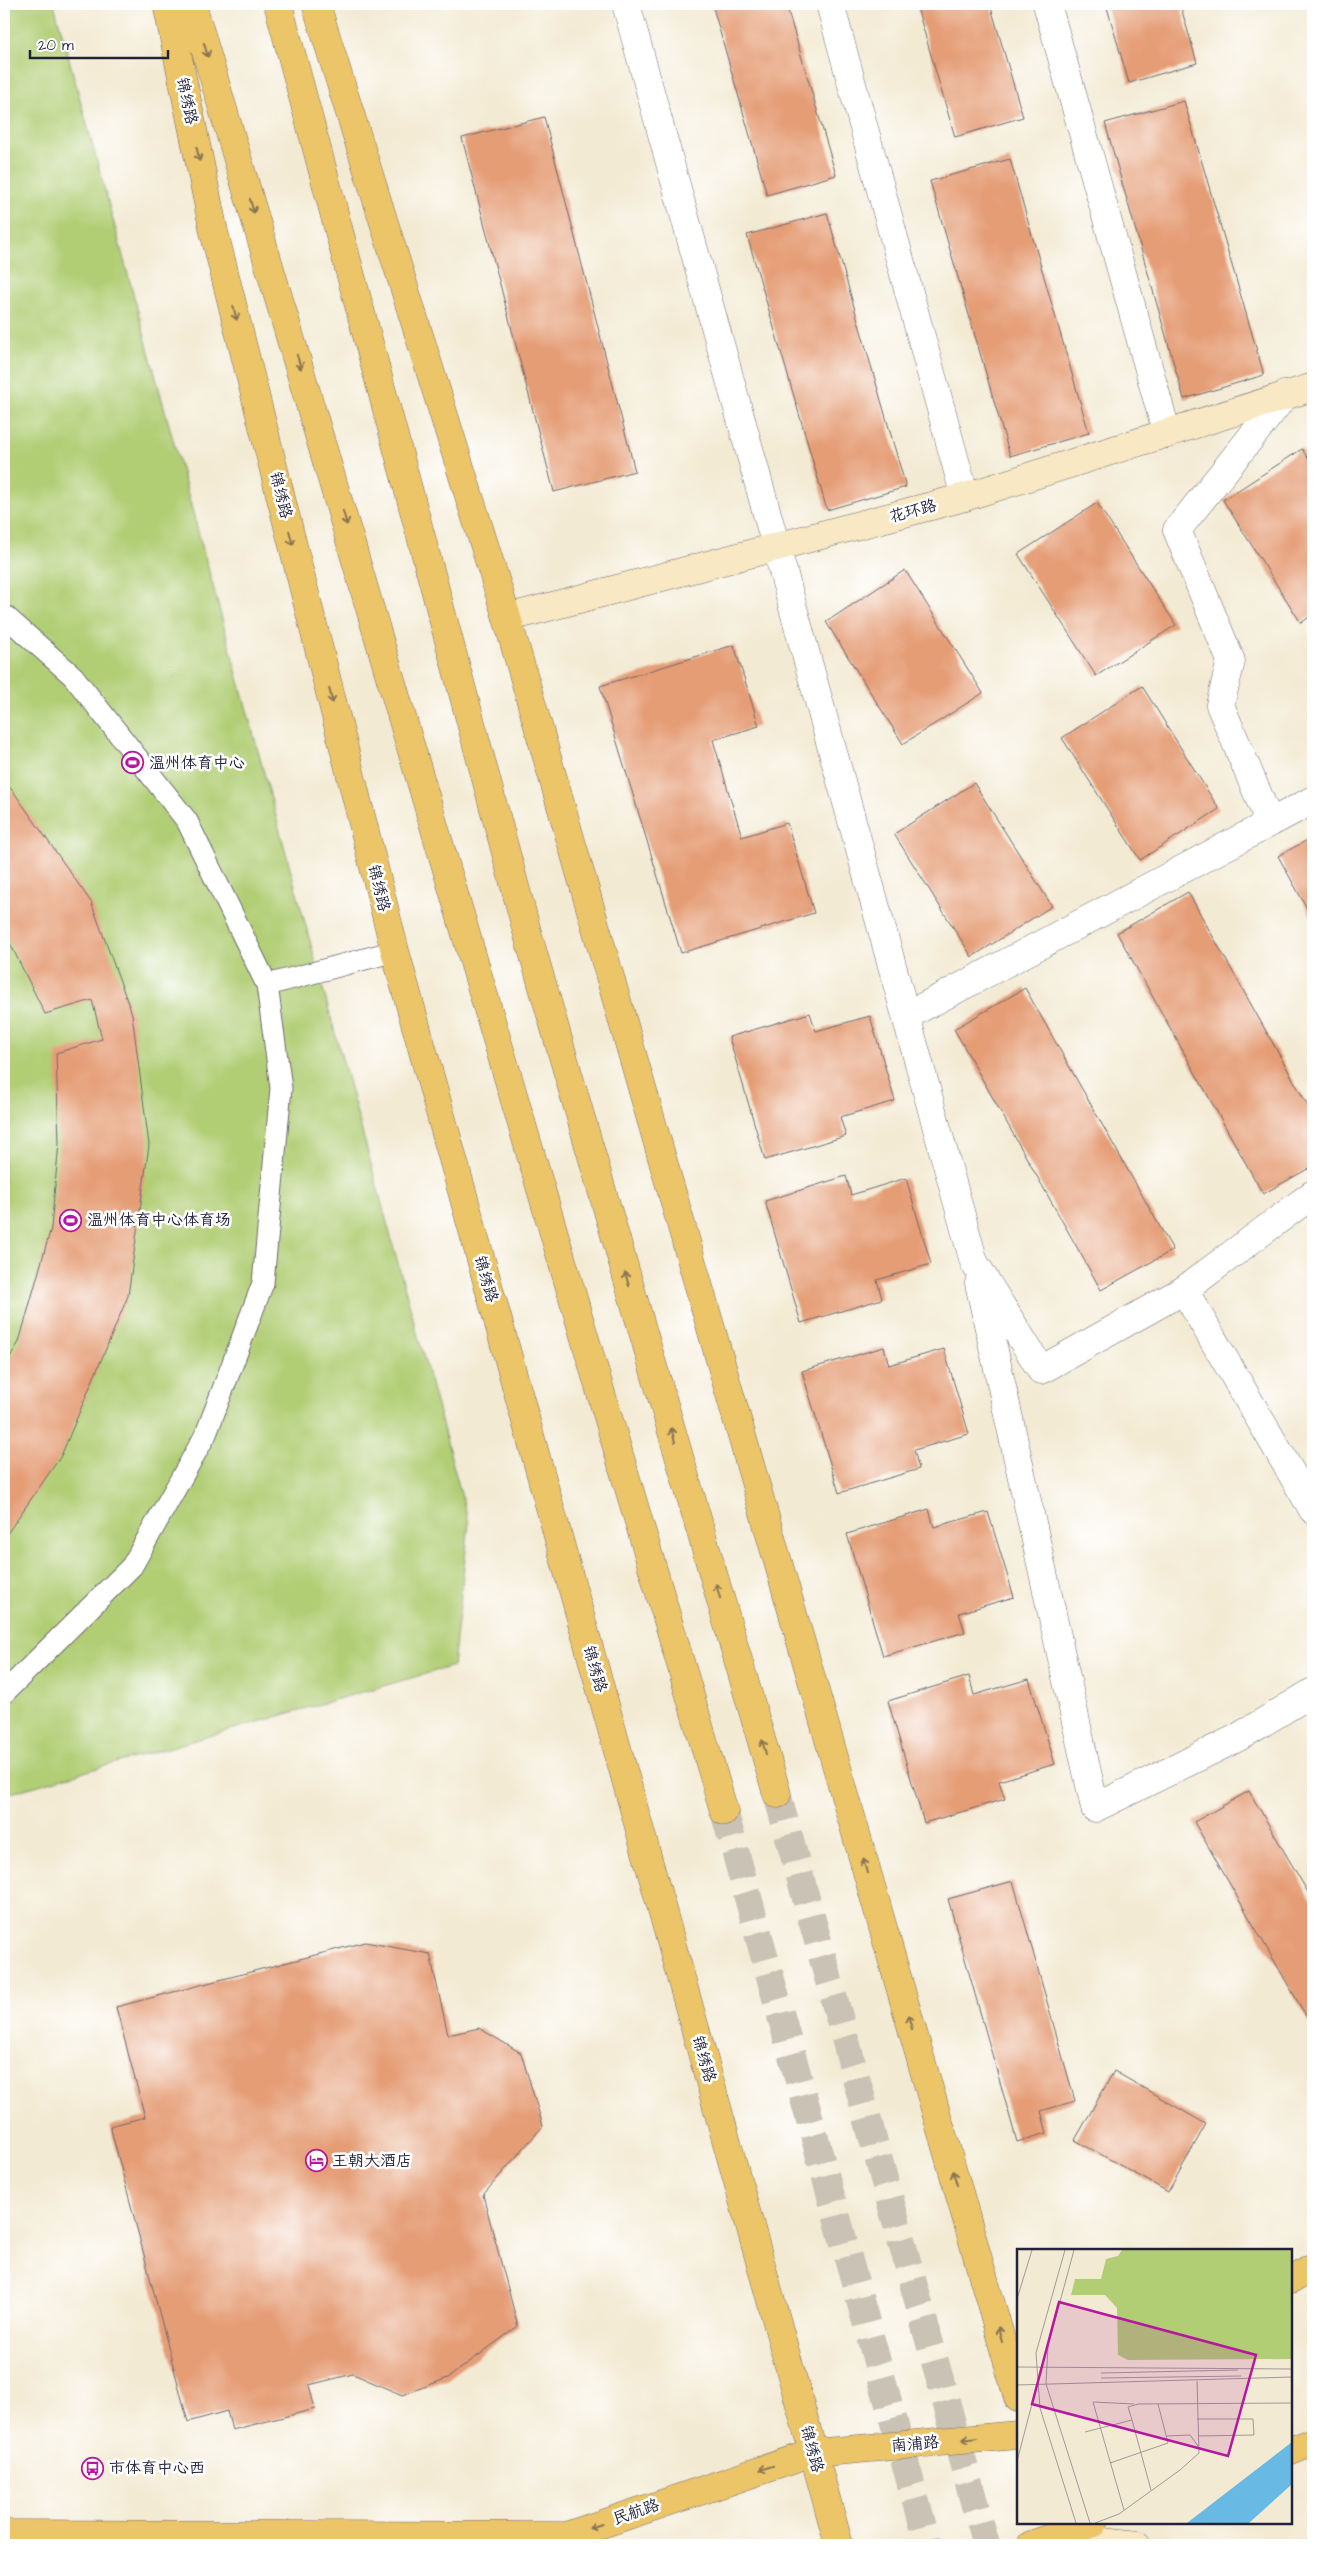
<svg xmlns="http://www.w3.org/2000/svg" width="1317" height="2549" viewBox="0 0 1317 2549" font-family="'Architects Daughter','LXGW WenKai TC',sans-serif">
<rect width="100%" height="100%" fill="#fff"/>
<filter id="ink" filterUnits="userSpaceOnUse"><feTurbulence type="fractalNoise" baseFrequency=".02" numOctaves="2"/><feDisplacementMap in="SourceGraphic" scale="10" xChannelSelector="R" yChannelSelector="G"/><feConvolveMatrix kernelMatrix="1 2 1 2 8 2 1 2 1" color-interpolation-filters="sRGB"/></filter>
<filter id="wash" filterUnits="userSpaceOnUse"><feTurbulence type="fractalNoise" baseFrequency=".0096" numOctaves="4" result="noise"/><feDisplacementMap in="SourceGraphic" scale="20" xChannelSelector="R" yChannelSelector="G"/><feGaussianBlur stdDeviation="1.12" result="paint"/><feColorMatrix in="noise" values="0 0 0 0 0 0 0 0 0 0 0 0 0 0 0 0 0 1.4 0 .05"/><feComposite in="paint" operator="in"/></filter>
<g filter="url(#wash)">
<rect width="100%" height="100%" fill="#f3ead3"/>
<path fill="#b1ce75" stroke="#6a7858" d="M 4,4 L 54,4 L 469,1523 L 453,1666 L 4,1795 Z"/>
<g id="blocks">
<path fill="#e59d76" d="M 712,4 L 786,4 L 836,175 L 767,195 Z
M 916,4 L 990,4 L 1023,117 L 955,137 Z
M 1106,4 L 1180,4 L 1197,63 L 1129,83 Z
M 1184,101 L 1264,375 L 1184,399 L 1105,123 Z
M 544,117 L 635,471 L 554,492 L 462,138 Z
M 1010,159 L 1089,433 L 1010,456 L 930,181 Z
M 827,213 L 906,487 L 827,510 L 747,235 Z
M 1302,449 L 1313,466 L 1313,614 L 1301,623 L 1223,500 Z
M 1097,503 L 1176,625 L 1096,676 L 1018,554 Z
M 905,570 L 983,693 L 903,744 L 826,622 Z
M 734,645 L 759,726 L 713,740 L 742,837 L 787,823 L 814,913 L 681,953 L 600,686 Z
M 1142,686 L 1219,809 L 1140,860 L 1062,738 Z
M 4,782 L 13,791 L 91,902 L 132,1014 L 149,1145 L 128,1296 L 61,1456 L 4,1538 L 4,1367 L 19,1342 L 51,1228 L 59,1143 L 56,1053 L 102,1039 L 92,1000 L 45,1014 L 4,931 Z
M 974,783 L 1052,906 L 972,957 L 894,834 Z
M 1313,837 L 1313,919 L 1278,856 Z
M 1188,892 L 1313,1115 L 1313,1166 L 1263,1194 L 1117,933 Z
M 1025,988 L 1173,1250 L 1101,1290 L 954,1029 Z
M 810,1013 L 816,1031 L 870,1016 L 895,1101 L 840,1117 L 846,1136 L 765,1160 L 729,1037 Z
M 846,1176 L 851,1195 L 906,1178 L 931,1264 L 877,1280 L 882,1299 L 801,1323 L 765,1201 Z
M 884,1347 L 889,1365 L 944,1349 L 969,1434 L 914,1450 L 919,1469 L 839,1493 L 802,1371 Z
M 929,1509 L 934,1527 L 988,1512 L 1014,1597 L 959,1613 L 965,1632 L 883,1656 L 847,1534 Z
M 969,1676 L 974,1695 L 1029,1679 L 1055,1764 L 999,1781 L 1005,1799 L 924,1823 L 888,1701 Z
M 1249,1791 L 1313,1901 L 1313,2028 L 1194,1822 Z
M 1013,1881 L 1075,2101 L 1041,2111 L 1047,2133 L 1017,2142 L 948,1899 Z
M 365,1942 L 430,1954 L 448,2035 L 479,2028 L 521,2053 L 543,2126 L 483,2195 L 518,2326 L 448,2378 L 402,2395 L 353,2374 L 309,2385 L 315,2409 L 232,2430 L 227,2411 L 188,2422 L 110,2126 L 145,2117 L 116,2007 Z
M 1114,2071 L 1206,2124 L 1168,2192 L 1075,2140 Z"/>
</g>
</g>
<g filter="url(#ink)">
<use href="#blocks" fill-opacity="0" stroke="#6b6870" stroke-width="1"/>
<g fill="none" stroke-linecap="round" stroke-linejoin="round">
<path stroke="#c9c2b5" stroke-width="28" stroke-dasharray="28 14" stroke-linecap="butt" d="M 777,1794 L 986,2545
M 724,1811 L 928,2545"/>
<defs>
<path id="lane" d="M 4,615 L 73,676 L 187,821 L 267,985 L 395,951
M 4,1693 L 132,1566 L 206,1434 L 263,1283 L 281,1088 L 267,985"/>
<path id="street" d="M 626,4 L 974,1262 L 1041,1370 L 1184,1290 L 1313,1510
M 830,4 L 965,497
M 1047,4 L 1167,434
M 1270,823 L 1220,705 L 1231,661 L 1177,530 L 1285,395
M 906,1016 L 1313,800
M 979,1283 L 1095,1808 L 1237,1738 L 1313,1692
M 1184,1290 L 1313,1194"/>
<path id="secondary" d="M 507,618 L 965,497 L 1313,387
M 1059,2536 L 1138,2545"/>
<path id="primary" d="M 167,4 L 214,232 L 395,951 L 839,2545
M 192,4 L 724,1811
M 278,4 L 529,939 L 777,1794
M 316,4 L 507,618 L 1018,2398
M 1291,2280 L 1313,2267
M 1291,2451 L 1313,2442
M 4,2534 L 566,2536 L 813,2453 L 1018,2435
M 1031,2545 L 1094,2523"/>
</defs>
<use href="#lane" stroke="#6b6870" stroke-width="23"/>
<use href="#street" stroke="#6b6870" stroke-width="29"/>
<use href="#secondary" stroke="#6b6870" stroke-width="29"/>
<use href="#primary" stroke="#6b6870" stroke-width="29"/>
<use href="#lane" stroke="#fff" stroke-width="21"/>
<use href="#street" stroke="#fff" stroke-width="28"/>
<use href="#secondary" stroke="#f8e8c3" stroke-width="28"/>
<use href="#primary" stroke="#edc569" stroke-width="28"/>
</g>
<defs><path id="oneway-shaft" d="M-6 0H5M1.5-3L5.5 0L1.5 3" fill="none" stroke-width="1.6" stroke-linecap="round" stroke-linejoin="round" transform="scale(1.25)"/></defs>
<g stroke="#887452">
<use href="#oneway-shaft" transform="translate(206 50) rotate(73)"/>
<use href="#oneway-shaft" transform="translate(198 154) rotate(78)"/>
<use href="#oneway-shaft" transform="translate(252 206) rotate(73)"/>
<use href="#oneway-shaft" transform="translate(235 313) rotate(76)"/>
<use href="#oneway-shaft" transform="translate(299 362) rotate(73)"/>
<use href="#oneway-shaft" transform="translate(345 518) rotate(74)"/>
<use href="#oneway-shaft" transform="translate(291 538) rotate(76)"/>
<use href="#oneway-shaft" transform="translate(331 696) rotate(76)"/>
<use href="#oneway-shaft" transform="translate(627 1279) rotate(-106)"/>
<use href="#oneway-shaft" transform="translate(673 1435) rotate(-106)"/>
<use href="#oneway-shaft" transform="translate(718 1591) rotate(-106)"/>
<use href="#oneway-shaft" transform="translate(764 1747) rotate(-106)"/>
<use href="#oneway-shaft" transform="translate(865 1866) rotate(-106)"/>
<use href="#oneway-shaft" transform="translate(910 2022) rotate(-106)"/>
<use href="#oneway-shaft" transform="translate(955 2178) rotate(-106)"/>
<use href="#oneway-shaft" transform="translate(1000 2334) rotate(-106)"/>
<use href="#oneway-shaft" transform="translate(970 2439) rotate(175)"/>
<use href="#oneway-shaft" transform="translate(766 2468) rotate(162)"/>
<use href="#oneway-shaft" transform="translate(596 2526) rotate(161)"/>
</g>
</g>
<defs>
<symbol id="stadium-ring" viewBox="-11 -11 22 22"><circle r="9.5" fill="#fff" stroke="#b5179e" stroke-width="1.5"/><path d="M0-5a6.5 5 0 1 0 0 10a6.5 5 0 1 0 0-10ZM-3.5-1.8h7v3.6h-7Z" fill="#b5179e"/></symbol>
<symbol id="hotel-ring" viewBox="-11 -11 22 22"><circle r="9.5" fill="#fff" stroke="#b5179e" stroke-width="1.5"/><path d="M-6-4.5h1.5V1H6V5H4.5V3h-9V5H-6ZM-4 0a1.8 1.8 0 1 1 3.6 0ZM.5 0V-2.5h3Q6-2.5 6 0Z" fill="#b5179e"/></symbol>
<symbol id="bus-ring" viewBox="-11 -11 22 22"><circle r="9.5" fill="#fff" stroke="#b5179e" stroke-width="1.5"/><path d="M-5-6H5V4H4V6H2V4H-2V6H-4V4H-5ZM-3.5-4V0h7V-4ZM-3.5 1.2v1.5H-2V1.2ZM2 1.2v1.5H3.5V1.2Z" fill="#b5179e"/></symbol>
</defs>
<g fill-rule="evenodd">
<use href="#stadium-ring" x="120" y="750" width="25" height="25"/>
<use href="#stadium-ring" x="58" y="1208" width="25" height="25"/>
<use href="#hotel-ring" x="304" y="2148" width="25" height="25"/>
<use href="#bus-ring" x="80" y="2456" width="25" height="25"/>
</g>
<g text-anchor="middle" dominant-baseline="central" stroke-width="5" stroke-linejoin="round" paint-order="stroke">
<g font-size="16" fill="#22223b" stroke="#fff">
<text transform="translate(187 101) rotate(78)">锦绣路</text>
<text transform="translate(281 495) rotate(76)">锦绣路</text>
<text transform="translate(913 511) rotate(-15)">花环路</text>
<text transform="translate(379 888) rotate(76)">锦绣路</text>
<text transform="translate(486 1279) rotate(74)">锦绣路</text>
<text transform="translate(595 1669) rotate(74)">锦绣路</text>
<text transform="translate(704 2059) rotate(74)">锦绣路</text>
<text transform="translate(915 2444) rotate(-5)">南浦路</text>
<text transform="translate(812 2449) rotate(75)">锦绣路</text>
<text transform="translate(636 2512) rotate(-19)">民航路</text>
</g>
<g font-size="16" fill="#22223b" stroke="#fff" text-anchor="start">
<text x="149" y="763">温州体育中心</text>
<text x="87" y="1220">温州体育中心体育场</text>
<text x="332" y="2161">王朝大酒店</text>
<text x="109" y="2468">市体育中心西</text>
</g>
</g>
<g transform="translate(1017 2249)">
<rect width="275" height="275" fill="#f3ead3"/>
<path d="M 105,1 L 275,1 L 275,110 L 111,111 L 101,106 L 100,59 L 88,46 L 54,46 L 58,30 L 84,30 L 89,10 L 101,7 Z" fill="#b1ce75"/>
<path d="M 275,193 L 275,235 L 232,274 L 170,274 Z" fill="#68b9e4"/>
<path fill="none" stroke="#9f9a96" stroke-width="1" d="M 48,1 L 19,104 L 20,118 L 23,159 L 59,274M 57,1 L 31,97 L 29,135 L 73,274M 0,50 L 15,1M 0,118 L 275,120M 84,124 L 221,121M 84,129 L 224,127M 0,136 L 275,128M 180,170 L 236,170 L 237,186 L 181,187M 115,171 L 134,241M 68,183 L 115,171 L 111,158 L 121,155 L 275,154M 149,187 L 173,186 L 181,197M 0,212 L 20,136M 93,214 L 151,194 L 141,155M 107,261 L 76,153 L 117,155M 78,274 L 102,265 L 163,221 L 182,204 L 180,132"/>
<path fill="#b5179e" fill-opacity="0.15" stroke="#b5179e" stroke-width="2.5" d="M 42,53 L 239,106 L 211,207 L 15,155 Z"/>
<rect width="275" height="275" fill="none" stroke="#22223b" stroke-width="2.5"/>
</g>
<rect width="1317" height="2549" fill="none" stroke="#fff" stroke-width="20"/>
<path d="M30 50v8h138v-8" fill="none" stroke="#22223b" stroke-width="2.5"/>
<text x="38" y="50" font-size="15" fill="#22223b" stroke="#ffffff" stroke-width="4" paint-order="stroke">20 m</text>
</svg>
